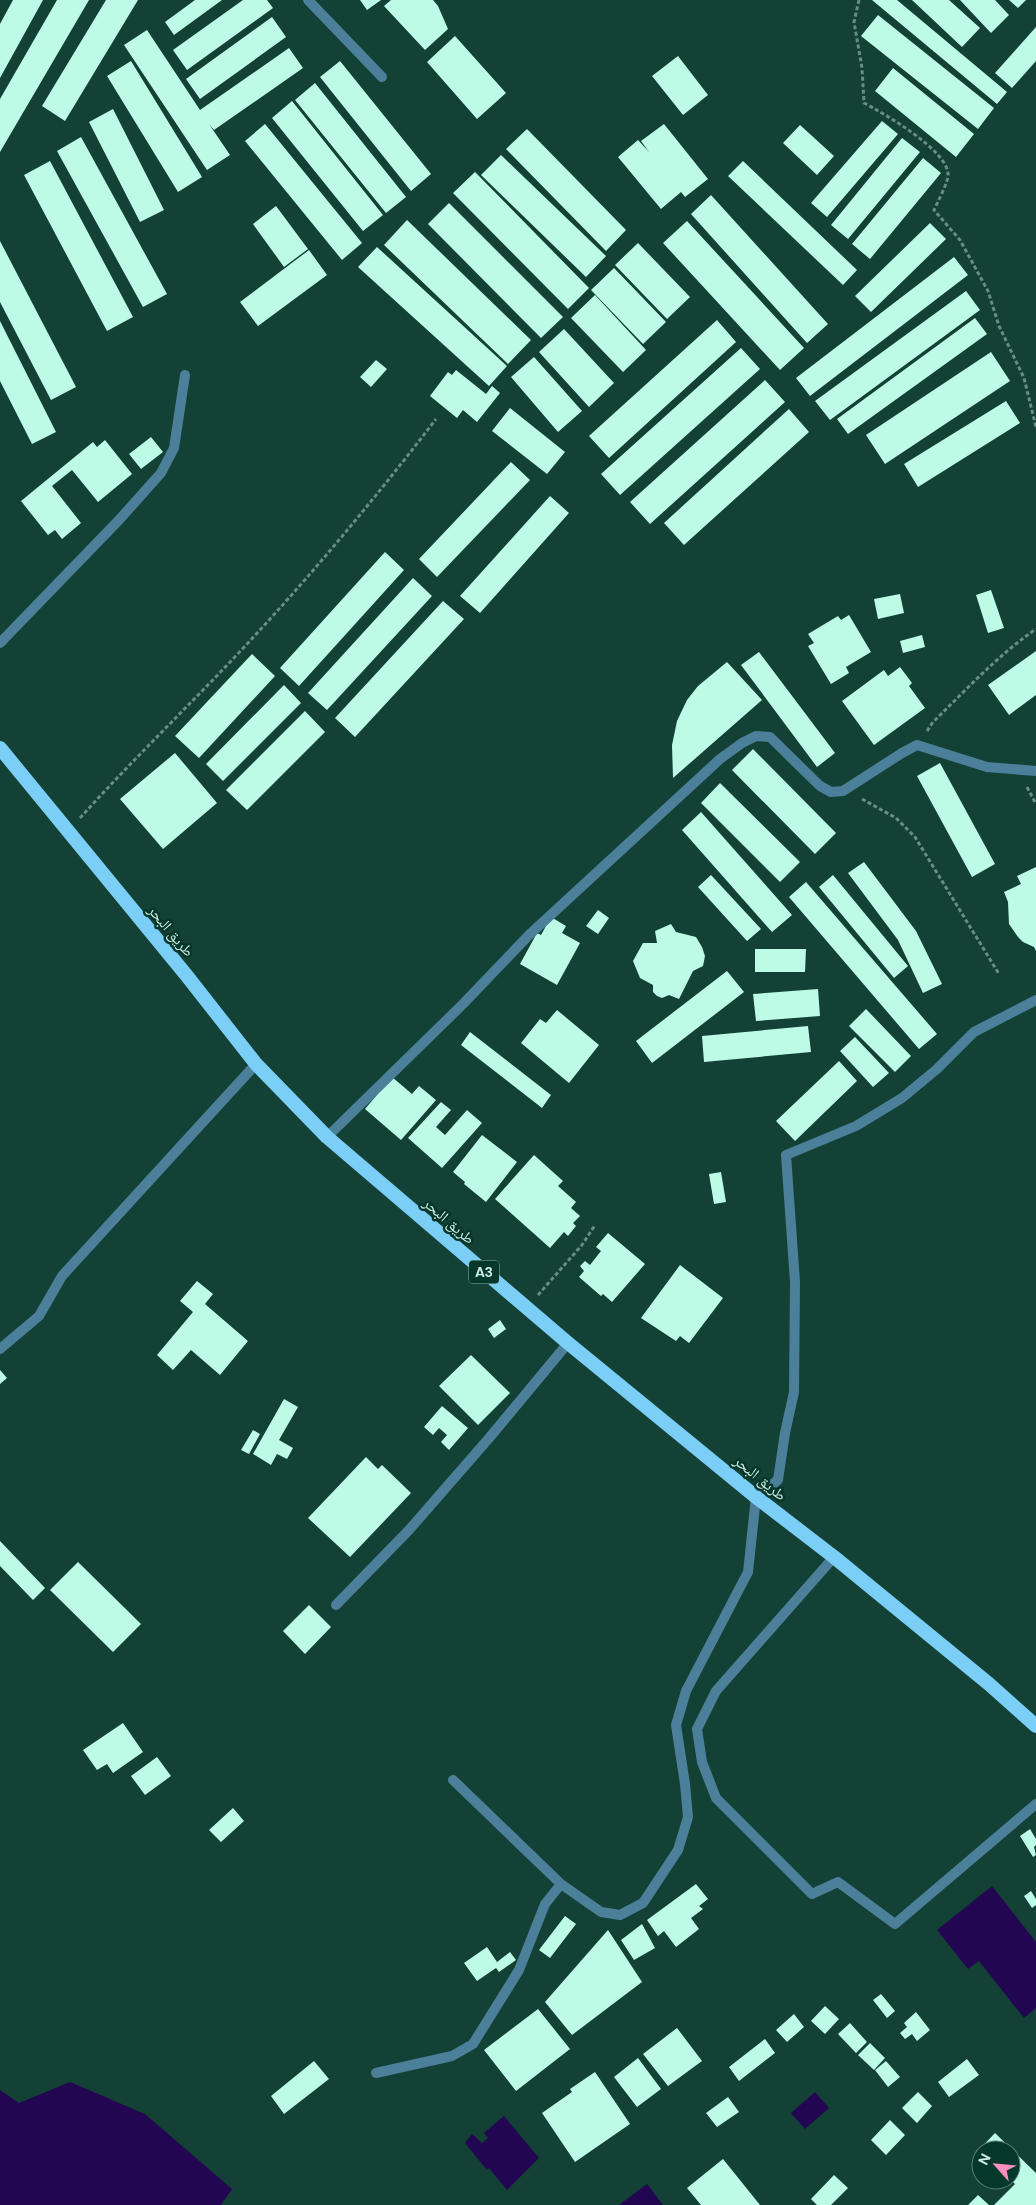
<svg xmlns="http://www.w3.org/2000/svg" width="1036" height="2205" viewBox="0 0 1036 2205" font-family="'DM Sans','Noto Naskh Arabic',sans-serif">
<rect width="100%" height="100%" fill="#134135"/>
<path fill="#230652" d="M 992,1886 L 1036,1942 L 1036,2008 L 1024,2018 L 979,1961 L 968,1969 L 937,1930 Z
M 70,2082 L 145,2114 L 232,2189 L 221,2205 L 0,2205 L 0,2090 L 19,2103 Z
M 815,2092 L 829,2108 L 805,2129 L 791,2113 Z
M 504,2116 L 539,2158 L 507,2190 L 489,2168 L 487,2170 L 465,2143 L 472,2134 L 482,2143 L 488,2138 L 484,2133 Z
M 647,2184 L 663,2205 L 619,2205 Z"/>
<path fill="#bdfbe6" d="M 13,0 L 43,0 L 0,78 L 0,24 Z
M 57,0 L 89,0 L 0,152 L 0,99 Z
M 106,0 L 138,0 L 65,121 L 42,106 Z
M 195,0 L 222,0 L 174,35 L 165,22 Z
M 243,0 L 267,0 L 273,8 L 187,70 L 173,50 Z
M 360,0 L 381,0 L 367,10 Z
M 391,0 L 433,0 L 438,6 L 448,29 L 425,50 L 384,6 Z
M 872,0 L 897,0 L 1007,92 L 997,104 Z
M 912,0 L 949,0 L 980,28 L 962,47 Z
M 960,0 L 995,0 L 1009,15 L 991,33 Z
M 1009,0 L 1026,0 L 1018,8 Z
M 878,15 L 994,108 L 978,129 L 861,36 Z
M 272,17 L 286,37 L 200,99 L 186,79 Z
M 1036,27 L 1036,61 L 1012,88 L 995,73 Z
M 147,30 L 200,110 L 289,48 L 303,68 L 214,130 L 209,124 L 230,155 L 207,170 L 124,45 Z
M 455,36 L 506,93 L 477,119 L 427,62 Z
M 678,56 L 708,95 L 683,115 L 652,76 Z
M 131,61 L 202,177 L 178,192 L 107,76 Z
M 340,61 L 431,174 L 411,191 L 320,77 Z
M 893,68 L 974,134 L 956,157 L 875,91 Z
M 315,83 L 406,197 L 386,213 L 295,100 Z
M 292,101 L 383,215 L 363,231 L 272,118 Z
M 113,109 L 164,210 L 140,222 L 89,122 Z
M 882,121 L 898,134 L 827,217 L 811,203 Z
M 265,124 L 362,243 L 342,260 L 245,141 Z
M 664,124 L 708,179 L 685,197 L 681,192 L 661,209 L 618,157 L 638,140 L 649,152 L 641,141 Z
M 800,125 L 834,156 L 817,175 L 783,143 Z
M 527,129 L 626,230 L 606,251 L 506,149 Z
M 81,137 L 167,294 L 143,307 L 57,151 Z
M 902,138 L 920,152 L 848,239 L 831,225 Z
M 501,155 L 606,256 L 586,277 L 481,175 Z
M 923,158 L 941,173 L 870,259 L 852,244 Z
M 50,161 L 133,317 L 107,331 L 24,175 Z
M 743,161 L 857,270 L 843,285 L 728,176 Z
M 475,172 L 589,288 L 568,309 L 453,193 Z
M 711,195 L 828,324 L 807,343 L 691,214 Z
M 449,203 L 563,317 L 541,338 L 428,224 Z
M 276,206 L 308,249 L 284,267 L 253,224 Z
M 407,220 L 531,340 L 508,364 L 384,245 Z
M 687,221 L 804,348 L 780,370 L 663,243 Z
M 930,223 L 946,239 L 871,312 L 855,296 Z
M 0,241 L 76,387 L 51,400 L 0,302 Z
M 638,243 L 690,297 L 667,319 L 615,265 Z
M 377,247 L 507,366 L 489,386 L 358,267 Z
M 309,250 L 327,275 L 258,326 L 240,302 Z
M 954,257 L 968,275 L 810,396 L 796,378 Z
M 614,268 L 666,322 L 643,344 L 591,290 Z
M 966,291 L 980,310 L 830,420 L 815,401 Z
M 595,295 L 646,350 L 623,372 L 571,318 Z
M 975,318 L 987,334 L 848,434 L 837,419 Z
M 717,320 L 736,342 L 609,458 L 589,436 Z
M 0,321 L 56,432 L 32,444 L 0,381 Z
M 564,329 L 614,383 L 589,407 L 539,352 Z
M 741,348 L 760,369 L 620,495 L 601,474 Z
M 991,352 L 1010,381 L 885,464 L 866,435 Z
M 534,357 L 582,411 L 558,432 L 511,377 Z
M 376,360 L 387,369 L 371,387 L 360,377 Z
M 456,370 L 486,394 L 492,386 L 500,393 L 477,422 L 463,410 L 457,418 L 430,396 L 448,372 L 452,375 Z
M 765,380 L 785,402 L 650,524 L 630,502 Z
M 1006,401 L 1020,423 L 918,487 L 904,464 Z
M 510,408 L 565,452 L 547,474 L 492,431 Z
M 789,409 L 809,432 L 684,545 L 664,523 Z
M 151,437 L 163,452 L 141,469 L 129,454 Z
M 105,440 L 132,474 L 98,502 L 72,470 L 52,486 L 81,523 L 62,539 L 55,530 L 48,535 L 21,501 L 93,442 L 97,447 Z
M 511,462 L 530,480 L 437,577 L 419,559 Z
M 550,496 L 569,513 L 480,613 L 460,596 Z
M 385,552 L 404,570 L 299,686 L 280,668 Z
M 413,578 L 432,596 L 327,710 L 308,693 Z
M 991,590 L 1004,628 L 988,633 L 976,595 Z
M 900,594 L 904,613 L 878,619 L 874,599 Z
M 443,601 L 464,619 L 355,737 L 335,718 Z
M 849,615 L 871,652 L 846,667 L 849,673 L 831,684 L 808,646 L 814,643 L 808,634 L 838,616 L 841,620 Z
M 922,635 L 925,647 L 903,653 L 900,641 Z
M 1036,651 L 1036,695 L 1009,715 L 988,685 Z
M 759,652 L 835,753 L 817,767 L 741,665 Z
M 252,654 L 275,676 L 199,758 L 175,736 Z
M 727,662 L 762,700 L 673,778 L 672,745 L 677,721 L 687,700 L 698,686 Z
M 900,667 L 912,683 L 909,686 L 925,708 L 874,745 L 842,701 L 884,670 L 888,676 Z
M 284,685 L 301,703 L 223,781 L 206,764 Z
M 305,711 L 325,732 L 247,810 L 226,790 Z
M 753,749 L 836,833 L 815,854 L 732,770 Z
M 175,753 L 217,803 L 163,849 L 120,799 Z
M 940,763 L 995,864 L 972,877 L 917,776 Z
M 720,783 L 800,862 L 780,882 L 701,803 Z
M 701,812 L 792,915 L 772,932 L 682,830 Z
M 864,862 L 916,931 L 942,984 L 923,993 L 898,940 L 848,873 Z
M 1036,867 L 1036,951 L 1034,947 L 1023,942 L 1018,937 L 1009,924 L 1008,902 L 1004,892 L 1021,884 L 1017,876 Z
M 711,875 L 761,929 L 747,941 L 698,887 Z
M 833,875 L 908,966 L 894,978 L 819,887 Z
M 806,882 L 937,1034 L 919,1049 L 789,897 Z
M 598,910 L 609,918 L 598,934 L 586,926 Z
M 551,917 L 566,926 L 562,933 L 580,943 L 557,985 L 520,964 L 537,933 L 541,935 Z
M 671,924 L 676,932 L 696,937 L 702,947 L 705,956 L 703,966 L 693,971 L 679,999 L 669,995 L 662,998 L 657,996 L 653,992 L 653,985 L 640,978 L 633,961 L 643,943 L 657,943 L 655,931 Z
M 755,949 L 806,949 L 805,972 L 755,972 Z
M 727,971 L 744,992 L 652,1063 L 636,1041 Z
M 818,989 L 820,1016 L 756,1021 L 753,994 Z
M 866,1009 L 911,1056 L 895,1072 L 849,1026 Z
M 557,1010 L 599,1045 L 569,1083 L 521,1043 L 540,1019 L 546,1023 Z
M 808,1026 L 811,1052 L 704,1062 L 702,1036 Z
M 470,1032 L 551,1095 L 542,1108 L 461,1045 Z
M 855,1037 L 889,1073 L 873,1087 L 840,1051 Z
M 839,1061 L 857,1081 L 795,1141 L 776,1121 Z
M 392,1077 L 412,1094 L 419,1086 L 436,1100 L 401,1140 L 365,1109 Z
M 441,1102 L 451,1110 L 436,1127 L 445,1135 L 467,1110 L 482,1123 L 442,1168 L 408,1138 Z
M 482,1135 L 517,1162 L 486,1202 L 464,1184 L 465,1182 L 453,1172 Z
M 534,1155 L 563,1181 L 558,1186 L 576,1202 L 571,1208 L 580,1216 L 573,1223 L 576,1226 L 568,1236 L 564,1232 L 550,1248 L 495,1199 Z
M 721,1172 L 726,1202 L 714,1204 L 709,1174 Z
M 608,1233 L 645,1264 L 612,1302 L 603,1294 L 601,1296 L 579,1277 L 584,1271 L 580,1266 L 585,1261 L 590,1265 L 601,1251 L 596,1247 Z
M 680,1265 L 723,1298 L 689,1343 L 680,1336 L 676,1341 L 641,1318 Z
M 197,1281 L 213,1294 L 205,1304 L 248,1341 L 220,1375 L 191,1350 L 173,1370 L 157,1355 L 193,1312 L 180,1301 Z
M 500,1320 L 506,1329 L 494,1338 L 488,1329 Z
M 471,1355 L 510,1393 L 478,1425 L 439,1386 Z
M 0,1370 L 7,1378 L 0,1384 Z
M 284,1399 L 298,1407 L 279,1440 L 293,1448 L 287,1459 L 277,1454 L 271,1465 L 253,1454 Z
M 442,1406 L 468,1428 L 449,1450 L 441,1442 L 447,1435 L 439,1428 L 433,1435 L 424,1427 Z
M 253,1430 L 260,1434 L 249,1454 L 241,1450 Z
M 366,1457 L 378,1469 L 382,1465 L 411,1493 L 350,1557 L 308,1518 Z
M 0,1541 L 45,1588 L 33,1600 L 0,1566 Z
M 78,1562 L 141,1624 L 113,1652 L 50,1590 Z
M 309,1605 L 331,1627 L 305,1654 L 283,1631 Z
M 123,1723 L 143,1752 L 113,1773 L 107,1764 L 97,1770 L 83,1750 Z
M 157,1757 L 171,1776 L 145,1795 L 131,1776 Z
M 233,1808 L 244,1821 L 221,1842 L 209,1830 Z
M 1030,1829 L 1036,1839 L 1036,1845 L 1034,1847 L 1036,1855 L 1033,1857 L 1020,1836 Z
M 696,1884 L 708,1899 L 699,1906 L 703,1909 L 691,1918 L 699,1929 L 676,1947 L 664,1931 L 658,1936 L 647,1920 Z
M 1031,1891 L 1036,1899 L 1036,1905 L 1032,1908 L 1024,1896 Z
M 565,1916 L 576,1924 L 550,1958 L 539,1950 Z
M 642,1924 L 655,1948 L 634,1960 L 621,1940 Z
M 608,1930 L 642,1982 L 572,2035 L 545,2002 Z
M 487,1947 L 497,1962 L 510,1952 L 516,1960 L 499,1972 L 496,1968 L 477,1981 L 464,1963 Z
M 881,1994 L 895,2011 L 887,2018 L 873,2000 Z
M 825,2006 L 839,2019 L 825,2034 L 811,2021 Z
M 538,2009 L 570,2049 L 516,2091 L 484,2050 Z
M 916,2012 L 930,2030 L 917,2041 L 912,2034 L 905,2039 L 900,2033 L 907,2027 L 904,2023 Z
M 794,2014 L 804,2027 L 787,2042 L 776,2030 Z
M 850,2023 L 867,2042 L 856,2053 L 838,2034 Z
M 677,2028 L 702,2061 L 668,2086 L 643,2054 Z
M 765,2039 L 775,2053 L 739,2081 L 729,2067 Z
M 870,2043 L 885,2058 L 874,2070 L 858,2055 Z
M 638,2058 L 661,2089 L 637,2107 L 614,2077 Z
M 967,2059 L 979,2075 L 949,2097 L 938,2082 Z
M 314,2061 L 329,2079 L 284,2114 L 271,2096 Z
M 886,2061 L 900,2077 L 888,2087 L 875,2070 Z
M 595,2072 L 630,2124 L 575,2162 L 542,2113 L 572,2092 L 570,2089 Z
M 918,2092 L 932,2106 L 917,2123 L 902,2108 Z
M 728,2097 L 739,2112 L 717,2127 L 706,2113 Z
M 890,2120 L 905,2135 L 886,2155 L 871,2140 Z
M 995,2133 L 1036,2173 L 1036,2205 L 994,2205 L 1015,2184 L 1011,2180 L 1011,2150 L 981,2150 L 981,2157 L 976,2153 Z
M 723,2159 L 760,2205 L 701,2205 L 687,2188 Z
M 834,2175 L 848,2188 L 831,2205 L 817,2205 L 811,2199 Z
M 978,2195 L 989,2205 L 968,2205 Z"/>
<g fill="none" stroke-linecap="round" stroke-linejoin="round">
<path stroke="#678e82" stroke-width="3" stroke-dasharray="4 2.5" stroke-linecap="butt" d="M 859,0 L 854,22 L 862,68 L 864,103 C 885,114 947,150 948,174 C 949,181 937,203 934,210 L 960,240 L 988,291 L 999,326 L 1024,378 L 1036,427
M 927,731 L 933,722 C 966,690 998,655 1036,629
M 1027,787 L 1036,804
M 862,799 L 896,818 L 915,837 L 999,974
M 80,818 C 134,758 193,702 248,643 C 314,572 377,496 436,419
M 538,1295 L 582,1245 L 595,1225"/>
<path stroke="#4c809a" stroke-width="10" d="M 0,643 L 119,520 L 161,473 L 174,448 L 185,375
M 0,1349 L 39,1316 L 62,1276 L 256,1064"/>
<path stroke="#4c809a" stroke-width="10" d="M 308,0 L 382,77
M 327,1137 L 463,1004 L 529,935 L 720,759 L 742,743 L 756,736 L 770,737 L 820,786 L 831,792 L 843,791 L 902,753 L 917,745 L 987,767 L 1036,771
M 834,1557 L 716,1691 L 697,1729 L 702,1762 L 716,1798 L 812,1894 L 838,1882 L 895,1924 L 1036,1804
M 336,1605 L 409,1530 L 490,1437 L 568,1343
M 453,1780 L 561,1884 L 601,1912 L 620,1915 L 643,1903 L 678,1850 L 688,1817 L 685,1784 L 676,1725 L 686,1691 L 748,1572 L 756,1497 L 778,1480 L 785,1433 L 794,1392 L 795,1282 L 786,1155 L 856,1126 L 902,1098 L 937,1069 L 974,1032 L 1036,1000
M 376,2073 L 452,2056 L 473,2044 L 519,1970 L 545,1904 L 561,1884"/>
<path stroke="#7bcef6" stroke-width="14" d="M 0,748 L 187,976 L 256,1064 L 327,1137 L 568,1343 L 756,1497 L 834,1557 L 989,1684 L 1036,1726"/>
</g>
<g text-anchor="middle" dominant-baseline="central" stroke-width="5" stroke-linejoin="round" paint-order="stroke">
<rect fill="#05372b" stroke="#93b7ac" stroke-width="1" x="469" y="1260.5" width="30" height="23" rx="4"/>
<g font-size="14" font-weight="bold" fill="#d0eee3">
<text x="484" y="1272">A3</text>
</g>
<g font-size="15" fill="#d0eee3" stroke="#05372b">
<text transform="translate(171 931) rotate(50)">طريق البحر</text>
<text transform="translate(449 1221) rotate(41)">طريق البحر</text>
<text transform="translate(760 1478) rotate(39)">طريق البحر</text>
</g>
</g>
<g transform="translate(996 2165) rotate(297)"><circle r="24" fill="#05372b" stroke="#568075"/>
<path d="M0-4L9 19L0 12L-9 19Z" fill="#fc8fc2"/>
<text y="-8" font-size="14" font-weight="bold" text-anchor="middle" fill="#d0eee3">N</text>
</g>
</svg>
